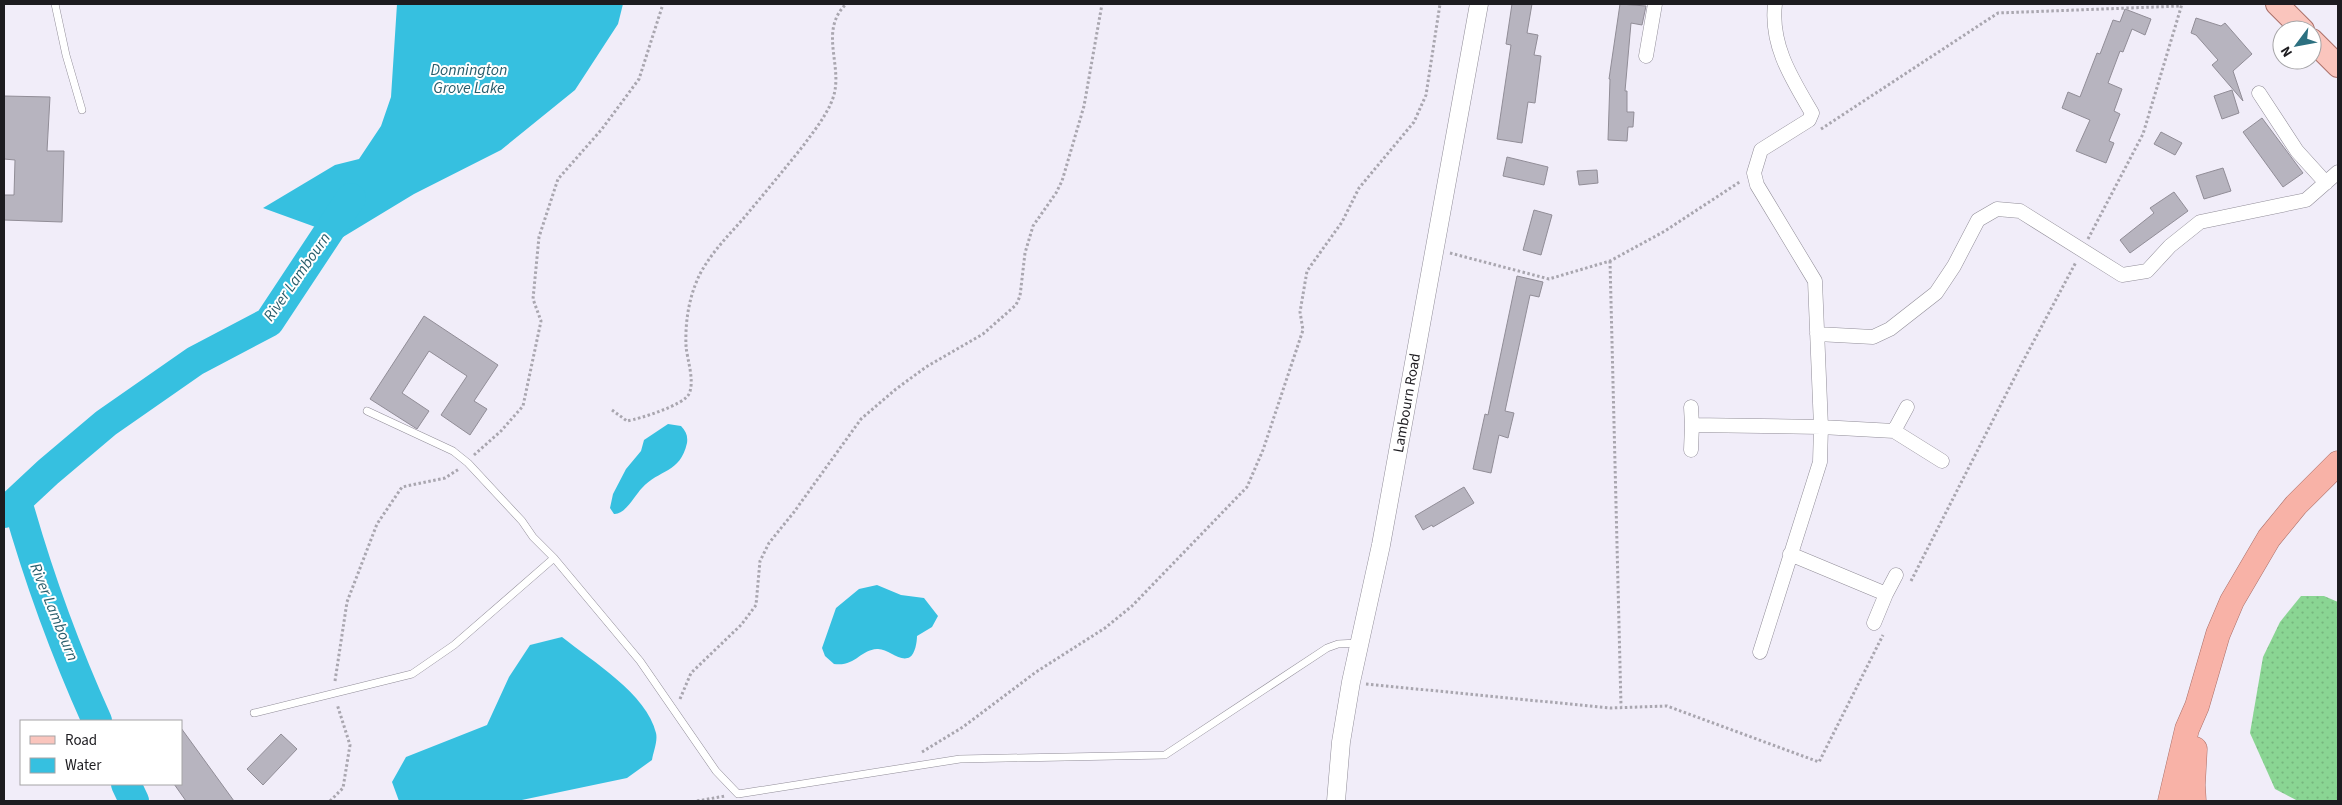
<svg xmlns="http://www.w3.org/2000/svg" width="2342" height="805" viewBox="0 0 2342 805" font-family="'Source Sans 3',sans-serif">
<defs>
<pattern id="grass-dots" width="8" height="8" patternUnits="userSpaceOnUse" patternTransform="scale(1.25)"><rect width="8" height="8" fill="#8ad593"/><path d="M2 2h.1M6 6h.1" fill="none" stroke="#77b67e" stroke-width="1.8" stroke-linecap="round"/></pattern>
</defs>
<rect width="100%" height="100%" fill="#f1edf9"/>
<path fill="url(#grass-dots)" d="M 2301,596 L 2324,596 L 2338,602 L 2338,801 L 2298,801 L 2275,789 L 2250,733 L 2263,657 L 2280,622 Z"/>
<path fill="#36c0e0" d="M 397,4 L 623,4 L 618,24 L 575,90 L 501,150 L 414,194 L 343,237 L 263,208 L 335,165 L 359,159 L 381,126 L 391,97 Z
M 668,424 L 681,426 C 686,431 688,436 687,443 C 680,474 659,469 642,488 C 635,495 625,515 614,514 L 610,508 L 613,494 L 626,469 L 641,451 L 644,440 Z
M 877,585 L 901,595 L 924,598 L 938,616 L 932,627 L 917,636 C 917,642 915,654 910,657 C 900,663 888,648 877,649 C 860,650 855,667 834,664 L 825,656 L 822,648 L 836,608 L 859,589 Z
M 562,637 C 592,661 647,694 656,733 C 658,741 653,753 652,760 L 627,778 L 517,801 L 399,801 L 392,782 L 406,757 L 487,725 L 509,677 L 530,645 Z"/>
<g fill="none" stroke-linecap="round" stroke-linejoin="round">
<path stroke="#36c0e0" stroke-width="30" d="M 17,501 C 38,576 65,650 97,721
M 4,513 L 48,472 L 106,423 L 195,361 L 269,322 L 351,198
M 126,784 L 134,801"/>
</g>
<path fill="#b7b4bf" stroke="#918d97" d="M 1512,4 L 1532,4 L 1527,33 L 1538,35 L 1534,55 L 1541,56 L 1535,103 L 1528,102 L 1522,143 L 1497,139 L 1511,45 L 1506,44 Z
M 1620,4 L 1646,6 L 1642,25 L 1631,23 L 1625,91 L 1627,91 L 1627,112 L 1634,112 L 1633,127 L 1628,127 L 1627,141 L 1608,140 L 1610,79 L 1609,79 Z
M 2125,9 L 2151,19 L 2145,35 L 2132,29 L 2123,52 L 2120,51 L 2108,83 L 2122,89 L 2114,111 L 2120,114 L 2109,141 L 2114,143 L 2106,163 L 2076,151 L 2090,120 L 2062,108 L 2068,92 L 2080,97 L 2097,53 L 2100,54 L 2113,20 L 2120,22 Z
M 2196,18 L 2221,26 L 2225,23 L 2252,54 L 2233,71 L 2243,101 L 2212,65 L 2218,60 L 2196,35 L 2191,33 Z
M 2232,90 L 2239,113 L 2222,119 L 2214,96 Z
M 4,96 L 50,97 L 47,151 L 64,151 L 62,222 L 4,220 L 4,195 L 14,195 L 15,160 L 4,159 Z
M 2262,118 L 2303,173 L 2283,187 L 2243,132 Z
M 2161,132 L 2182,143 L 2175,155 L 2154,144 Z
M 1507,157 L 1548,167 L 1544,185 L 1503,176 Z
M 2223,168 L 2231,191 L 2204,199 L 2196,176 Z
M 1597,170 L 1598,183 L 1579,185 L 1577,171 Z
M 2174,192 L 2188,211 L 2130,253 L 2120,240 L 2154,213 L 2150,208 Z
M 1534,210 L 1552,215 L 1541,255 L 1523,250 Z
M 1517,276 L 1543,282 L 1539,297 L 1530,295 L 1505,411 L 1514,413 L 1508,438 L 1499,435 L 1491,473 L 1473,469 L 1485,414 L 1488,415 Z
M 424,316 L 498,365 L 474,401 L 487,409 L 470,435 L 441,415 L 467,376 L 429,351 L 402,393 L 429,411 L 417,429 L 370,399 Z
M 1464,487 L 1474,503 L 1433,527 L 1432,525 L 1423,530 L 1415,516 Z
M 181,728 L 234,801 L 186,801 L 174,784 L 181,784 Z
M 281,734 L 297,749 L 263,785 L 247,769 Z"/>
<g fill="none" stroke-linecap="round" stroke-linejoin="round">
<defs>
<path id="service" d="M 55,4 L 66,55 L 82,110
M 367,411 L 453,451 L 468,463 L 522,521 L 533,537 L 554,558 L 640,661 L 716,771 L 738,794 L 960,759 L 1165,755 L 1327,648 L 1338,644 L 1358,643
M 254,713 L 412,674 L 454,645 L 554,558"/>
<path id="minor" d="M 1646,56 L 1655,4
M 2259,93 L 2297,151 L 2326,183
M 1817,334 L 1873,337 L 1890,329 L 1936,293 L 1954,266 L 1978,220 L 1997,209 L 2020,211 L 2122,275 L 2147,271 L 2170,246 L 2200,222 L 2306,200 L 2338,172
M 1691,407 L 1692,425
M 1894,431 L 1907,407
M 1691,450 L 1692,425 L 1821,427 L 1815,281 L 1757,185 L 1754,173 L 1761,150 L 1809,120 L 1812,113 C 1792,79 1770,45 1775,4
M 1790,554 L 1886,594 L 1874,623
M 1886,594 L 1896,575
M 1760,652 L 1820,462 L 1821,427 L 1894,431 L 1942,461"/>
<path id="tertiary" d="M 1336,801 L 1341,742 L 1351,682 L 1381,545 L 1479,4"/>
<path id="primary" d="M 2277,4 L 2303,30
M 2312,40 L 2338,66"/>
<path id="trunk" d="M 2170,801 L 2187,729 L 2197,706 L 2218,634 L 2232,601 L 2269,538 L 2296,505 L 2338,463
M 2194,801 L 2193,785 L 2195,749"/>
</defs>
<use href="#service" stroke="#918d98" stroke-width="8"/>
<use href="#minor" stroke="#918d98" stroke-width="15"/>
<use href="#tertiary" stroke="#918d98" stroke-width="19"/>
<use href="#primary" stroke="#aa7069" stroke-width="24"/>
<use href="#trunk" stroke="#aa7069" stroke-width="25"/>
<path stroke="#a9a6af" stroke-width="3" stroke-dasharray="2.5 2.5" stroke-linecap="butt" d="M 1821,129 L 1998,13 L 2181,6
M 2088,239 L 2143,134 L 2182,4
M 1450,253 L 1549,279 L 1610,261 L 1665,231 L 1741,181
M 1610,261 L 1621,706
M 612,410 L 627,421 C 639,419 684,405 689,394 C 695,381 687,359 686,346 C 685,322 689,297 699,276 C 710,254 727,237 743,219 C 763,195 783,171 803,146 C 814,131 827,115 833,98 C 844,66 818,32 846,4
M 474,455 L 501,431 L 523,406 L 541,321 L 533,299 L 539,237 L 558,179 L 602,129 L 639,79 L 663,4
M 1911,581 L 2021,365 L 2076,262
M 335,681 L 347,602 L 377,524 L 402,487 L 445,478 L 459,469
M 1366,684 L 1610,708 L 1667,706 L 1819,762 L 1883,635
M 680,699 L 691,673 L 741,625 L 756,605 L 760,561 L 769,543 L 794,512 L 861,419 L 896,389 L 926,367 L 983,334 L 1016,305 L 1020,296 L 1025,253 L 1033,226 L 1056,193 L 1062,181 L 1084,106 L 1102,4
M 922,752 L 963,727 L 1036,672 L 1105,628 L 1132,606 L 1247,487 L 1263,450 L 1303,330 L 1300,312 L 1307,271 L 1342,222 L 1359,188 L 1414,122 L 1426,95 L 1440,4
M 330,801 L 343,788 L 350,745 L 337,704
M 697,801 L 725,796"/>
<use href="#service" stroke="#fff" stroke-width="7"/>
<use href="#minor" stroke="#fff" stroke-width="14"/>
<use href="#tertiary" stroke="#fff" stroke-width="18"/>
<use href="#primary" stroke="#fac5bd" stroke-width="22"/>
<use href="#trunk" stroke="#f8b2a7" stroke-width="24"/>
</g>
<g text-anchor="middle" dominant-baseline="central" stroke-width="4" stroke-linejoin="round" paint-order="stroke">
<g font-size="15" fill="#1d1c20" stroke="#fff">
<text transform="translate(1407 403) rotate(-80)">Lambourn Road</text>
</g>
<g font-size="16" font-style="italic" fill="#295e6c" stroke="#fff">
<text x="469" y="70">Donnington<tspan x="469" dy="18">Grove Lake</tspan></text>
<text transform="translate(297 277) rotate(-55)">River Lambourn</text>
<text transform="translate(54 612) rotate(68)">River Lambourn</text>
</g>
</g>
<rect width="2342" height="805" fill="none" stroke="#1d1c20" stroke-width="10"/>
<rect x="20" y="720" width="162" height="65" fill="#ffffff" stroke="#a5a4a6"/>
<rect x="30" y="736" width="25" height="8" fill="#fac5bd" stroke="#a5a4a6"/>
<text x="65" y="745" font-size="15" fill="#1d1c20">Road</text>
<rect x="30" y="758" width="25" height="15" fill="#36c0e0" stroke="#a5a4a6"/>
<text x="65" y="770" font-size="15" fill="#1d1c20">Water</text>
<g transform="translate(2297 45) rotate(238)"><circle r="24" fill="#ffffff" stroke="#a5a4a6"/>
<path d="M0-4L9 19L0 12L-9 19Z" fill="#2c7080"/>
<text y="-8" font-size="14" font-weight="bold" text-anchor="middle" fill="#1d1c20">N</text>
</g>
</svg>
